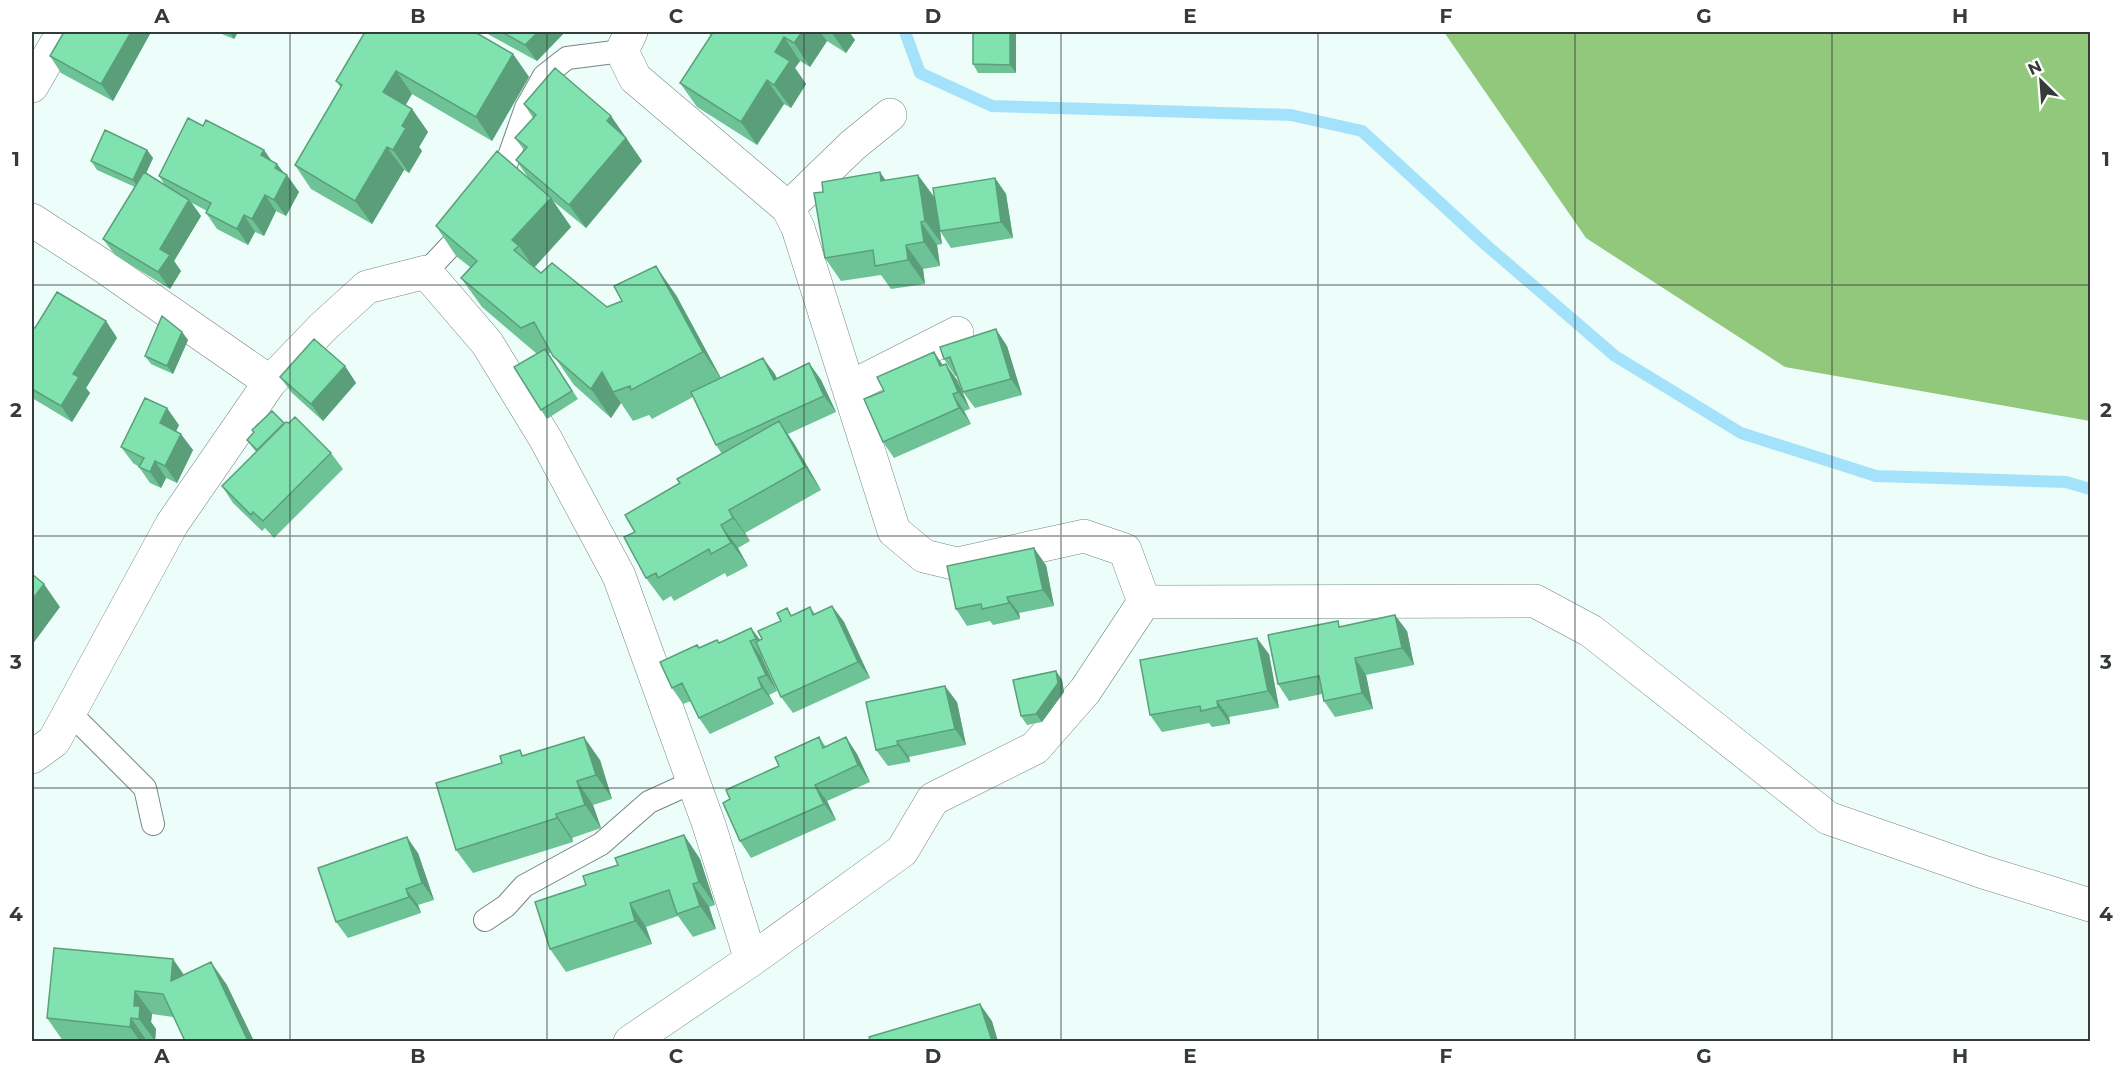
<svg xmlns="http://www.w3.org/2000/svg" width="2122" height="1073" viewBox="0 0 2122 1073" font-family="Montserrat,sans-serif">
<rect width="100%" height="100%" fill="#edfefa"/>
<path fill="#91c87b" d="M 1444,32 L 2090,32 L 2090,421 L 1785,367 L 1586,238 Z"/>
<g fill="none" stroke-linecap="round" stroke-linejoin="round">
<path stroke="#a4e2fc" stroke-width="12" d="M 905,32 L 920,73 L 992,106 L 1291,115 L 1362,131 L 1486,245 L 1615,356 L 1741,433 L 1876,476 L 2066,482 L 2090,489"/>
<defs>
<path id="service" d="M 495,186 L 506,165 L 526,108 L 544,76 L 567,58 L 622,51
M 426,272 L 471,224
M 70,713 L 145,788 L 153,824
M 485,920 L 506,906 L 524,886 L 601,844 L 649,802 L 693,782"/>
<path id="minor" d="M 631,32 L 622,51 L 635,78 L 788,208 L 798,228 L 894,531 L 924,556 L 957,564 L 1084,536 L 1125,550 L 1144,602
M 32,86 L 63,32
M 788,208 L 853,145 L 890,115
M 32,220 L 103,266 L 270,382
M 849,388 L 957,333
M 1144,602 L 1535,601 L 1591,631 L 1828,818 L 1983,872 L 2090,905
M 32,757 L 54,741 L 172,524 L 270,382 L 323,327 L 367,287 L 426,272 L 487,343 L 545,438 L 619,576 L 709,825 L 751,960
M 630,1042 L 751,960 L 902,851 L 933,799 L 1035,748 L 1085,691 L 1144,602"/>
</defs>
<use href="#service" stroke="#778582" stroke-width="24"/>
<use href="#minor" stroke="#778582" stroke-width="34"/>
<use href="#service" stroke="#fff" stroke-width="22"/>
<use href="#minor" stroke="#fff" stroke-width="33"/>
</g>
<path fill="#6ec396" d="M 151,32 L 113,101 L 61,73 L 50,56 Z
M 217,32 L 238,32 L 234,39 Z
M 365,32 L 513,54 L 529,77 L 492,141 L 412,94 L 406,105 L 412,109 L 428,132 L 419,147 L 422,151 L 409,173 L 404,170 L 372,224 L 311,189 L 295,165 L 341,88 L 336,81 Z
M 484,32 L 565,32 L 537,61 Z
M 708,32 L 849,32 L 855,40 L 846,53 L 827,41 L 810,67 L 800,61 L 795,68 L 806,84 L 791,108 L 784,104 L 757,145 L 697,107 L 680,83 L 711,36 Z
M 1016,32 L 1016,73 L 978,73 L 973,64 Z
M 524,104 L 611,116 L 642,161 L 586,228 L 553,201 L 571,227 L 534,267 L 541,273 L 607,307 L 676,295 L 721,378 L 763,358 L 777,379 L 809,363 L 821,380 L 836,412 L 788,434 L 795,445 L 821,490 L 745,533 L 750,541 L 738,548 L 748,566 L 727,577 L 725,573 L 674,601 L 671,596 L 663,601 L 646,578 L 635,532 L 680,483 L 722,454 L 716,445 L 693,397 L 652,419 L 649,415 L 633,421 L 621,403 L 611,418 L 574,385 L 551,352 L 548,354 L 578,399 L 547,419 L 541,410 L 537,354 L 482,307 L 461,278 L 470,267 L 456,256 L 436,226 L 529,179 L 516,160 L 524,150 L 515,138 L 533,118 Z
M 203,126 L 264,150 L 271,160 L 284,174 L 299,192 L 286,216 L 276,211 L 264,236 L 255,232 L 248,245 L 217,229 L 206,213 L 207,211 L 192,203 L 201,216 L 174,261 L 181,271 L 170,289 L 115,255 L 103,239 L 135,187 L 97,170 L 91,161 L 147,150 L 153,158 L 146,173 L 165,185 L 159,176 Z
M 880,172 L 885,180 L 934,198 L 995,178 L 1006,194 L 1013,238 L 951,248 L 940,231 L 942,244 L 937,245 L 940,266 L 923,269 L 925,284 L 891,289 L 881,275 L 841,281 L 825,258 L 823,192 Z
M 106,321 L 117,338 L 86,388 L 90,393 L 72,422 L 32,398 L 32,326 L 35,328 Z
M 182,332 L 188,340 L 173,374 L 151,364 L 145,356 Z
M 1007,346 L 1022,395 L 975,408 L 963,392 L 957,375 L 955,376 L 944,359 L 940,347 Z
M 934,352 L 943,365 L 957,380 L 970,409 L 964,411 L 971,424 L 894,458 L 883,442 L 884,391 Z
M 345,366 L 356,383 L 323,421 L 292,393 L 280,377 Z
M 284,423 L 331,453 L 343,469 L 274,538 L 265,528 L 262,531 L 233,503 L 222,486 L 256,452 L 247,440 L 254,433 L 252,430 Z
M 179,425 L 176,431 L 193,450 L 177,483 L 166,478 L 161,488 L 150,483 L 139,467 L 133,463 L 121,447 Z
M 1046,565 L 1054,606 L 1019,613 L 1020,619 L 993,625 L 990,621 L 967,626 L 956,609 Z
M 832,606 L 844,622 L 870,678 L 793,713 L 781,697 L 763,657 L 762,658 L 777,691 L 769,695 L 774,704 L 710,734 L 699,718 L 691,701 L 683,704 L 672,688 L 697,645 L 700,648 L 719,643 L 751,628 L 760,640 L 762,639 L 781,621 L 787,608 L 792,616 L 810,607 L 815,614 Z
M 1342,626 L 1407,631 L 1414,665 L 1366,675 L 1373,709 L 1335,717 L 1324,701 L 1322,694 L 1289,701 L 1278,684 Z
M 1269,654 L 1279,708 L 1229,717 L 1230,724 L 1212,727 L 1209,723 L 1162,732 L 1150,715 Z
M 1056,671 L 1062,680 L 1064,692 L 1042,722 L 1027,725 L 1021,716 Z
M 957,702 L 966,745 L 909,757 L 910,762 L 888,766 L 876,750 Z
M 819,737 L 826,747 L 857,754 L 870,782 L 827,801 L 836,820 L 751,858 L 740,841 L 730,799 L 779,766 Z
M 524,756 L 600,760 L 612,799 L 593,805 L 601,828 L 572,838 L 573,842 L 473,873 L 456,850 Z
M 684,835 L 700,859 L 715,905 L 709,907 L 716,929 L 693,937 L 678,916 L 646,927 L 652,944 L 566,972 L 550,949 L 586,885 L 618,865 Z
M 418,853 L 434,900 L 418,905 L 421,913 L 348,938 L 336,922 Z
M 184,975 L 227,985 L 173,1017 L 152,1014 L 151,1022 L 156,1029 L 155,1041 L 63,1041 L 47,1018 Z"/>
<path fill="#5a9f7a" d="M 131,32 L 151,32 L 113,101 L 101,84 Z
M 229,32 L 238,32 L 234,39 Z
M 538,32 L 565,32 L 537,61 L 525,45 Z
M 802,32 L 820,32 L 827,41 L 810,67 L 794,43 Z
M 831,32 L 849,32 L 855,40 L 846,53 Z
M 1010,32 L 1016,32 L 1016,73 L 1010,65 Z
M 784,37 L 800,61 L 795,68 L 806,84 L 791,108 L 774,85 L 775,52 Z
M 513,54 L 529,77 L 492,141 L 476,117 Z
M 396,71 L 412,94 L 399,115 L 383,92 Z
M 767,80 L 784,104 L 757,145 L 741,122 Z
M 412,109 L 428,132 L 419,147 L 422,151 L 409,173 L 393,150 L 402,126 Z
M 611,116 L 642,161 L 586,228 L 569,205 L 607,121 Z
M 387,147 L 404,170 L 372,224 L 355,201 Z
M 147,150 L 153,158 L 139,189 L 133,180 Z
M 264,150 L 275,166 L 261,155 Z
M 277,164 L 287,177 L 287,175 L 299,192 L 286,216 L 274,200 L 275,168 Z
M 880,172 L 896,196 L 881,181 Z
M 918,175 L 935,198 L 942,244 L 925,221 Z
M 995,178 L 1006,194 L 1013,238 L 1001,222 Z
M 265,195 L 276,211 L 264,236 L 252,219 Z
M 551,198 L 571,227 L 534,268 L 519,246 L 512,240 Z
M 189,200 L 201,216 L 174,261 L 181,271 L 170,289 L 158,272 L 160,249 Z
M 244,215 L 255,232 L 248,245 L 237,229 Z
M 921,222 L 937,245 L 940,266 L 924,242 Z
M 906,245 L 923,269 L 925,284 L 908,260 Z
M 656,266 L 676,295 L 723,382 L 703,352 Z
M 106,321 L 117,338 L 86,388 L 90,393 L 72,422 L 61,406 L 73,374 Z
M 996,329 L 1007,346 L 1022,395 L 1011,379 Z
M 182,332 L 188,340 L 173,374 L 167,366 Z
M 934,352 L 945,369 L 940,366 Z
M 763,358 L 775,374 L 785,396 L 774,380 Z
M 809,363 L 821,380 L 836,412 L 824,396 Z
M 946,364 L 957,380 L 970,409 L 958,392 Z
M 345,366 L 356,383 L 323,421 L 311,404 Z
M 602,372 L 613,392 L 621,403 L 611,418 L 591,389 Z
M 953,394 L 964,411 L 971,424 L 959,408 Z
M 167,408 L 179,425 L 172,440 L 160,423 Z
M 779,421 L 795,445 L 821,490 L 805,467 Z
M 181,434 L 193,450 L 177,483 L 165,466 Z
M 155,461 L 166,478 L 161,488 L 150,472 Z
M 729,510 L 745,533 L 750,541 L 733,518 Z
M 721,525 L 738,548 L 748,566 L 731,543 Z
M 1034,548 L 1046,565 L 1054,606 L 1043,590 Z
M 44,584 L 60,607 L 32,645 L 32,600 Z
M 1007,597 L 1019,613 L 1020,619 L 1009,603 Z
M 832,606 L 844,622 L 870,678 L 858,662 Z
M 1395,615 L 1407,631 L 1414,665 L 1402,648 Z
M 751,628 L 763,644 L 768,655 L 756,639 Z
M 1257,638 L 1269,654 L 1279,708 L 1268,691 Z
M 750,641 L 762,658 L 777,691 L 766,675 Z
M 1355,658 L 1366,675 L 1373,709 L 1362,693 Z
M 1056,671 L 1062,680 L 1064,692 L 1042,722 L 1036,714 Z
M 758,678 L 769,695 L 774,704 L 762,688 Z
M 945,686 L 957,702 L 966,745 L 955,729 Z
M 1217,701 L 1229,717 L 1230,724 L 1218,707 Z
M 584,737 L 600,760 L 612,799 L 596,775 Z
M 846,737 L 857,754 L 870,782 L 858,765 Z
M 897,741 L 909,757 L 910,762 L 898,745 Z
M 577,781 L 593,805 L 601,828 L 585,805 Z
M 815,785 L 827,801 L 836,820 L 824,804 Z
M 556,814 L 572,838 L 573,842 L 557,818 Z
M 684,835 L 700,859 L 715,905 L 699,882 Z
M 407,837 L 418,853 L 434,900 L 422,883 Z
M 693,884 L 709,907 L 716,929 L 700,906 Z
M 406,889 L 418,905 L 421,913 L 409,897 Z
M 630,903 L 646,927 L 652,944 L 635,921 Z
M 173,959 L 189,982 L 171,981 Z
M 211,962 L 227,985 L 254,1041 L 248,1041 Z
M 135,991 L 152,1014 L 151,1022 L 156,1029 L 155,1041 L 139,1019 L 134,1006 Z
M 32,995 L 34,999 L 32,1005 Z
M 980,1004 L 992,1021 L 998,1041 L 992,1041 Z
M 131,1018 L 147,1041 L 140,1041 L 130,1027 Z"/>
<path fill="#80e3af" stroke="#5a9f7a" stroke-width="1.5" d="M 64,32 L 131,32 L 101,84 L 50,56 Z
M 365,32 L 475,32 L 513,54 L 476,117 L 396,71 L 383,92 L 412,109 L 402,126 L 406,128 L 393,150 L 387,147 L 355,201 L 295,165 L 342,85 L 336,81 Z
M 502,32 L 538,32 L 525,45 Z
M 709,32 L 802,32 L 794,43 L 784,37 L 775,52 L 790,61 L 774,85 L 767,80 L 741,122 L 680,83 L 712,34 Z
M 973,32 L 1010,32 L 1010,65 L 973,64 Z
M 555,68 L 611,116 L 607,121 L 626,138 L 569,205 L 516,160 L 527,147 L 515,138 L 536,115 L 524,104 Z
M 188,118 L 203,126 L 206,120 L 264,150 L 261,155 L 277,164 L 275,168 L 287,175 L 274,200 L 265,195 L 252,219 L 244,215 L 237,229 L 206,213 L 211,203 L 159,176 Z
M 105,130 L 147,150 L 133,180 L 91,161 Z
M 497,151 L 551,198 L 512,240 L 519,246 L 514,250 L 541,273 L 552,263 L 607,307 L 622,301 L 614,286 L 656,266 L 703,352 L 631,390 L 630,386 L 613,392 L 602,372 L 591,389 L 553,356 L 534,322 L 521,328 L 461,278 L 477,261 L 436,226 Z
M 144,172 L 189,200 L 160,249 L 170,255 L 158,272 L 103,239 Z
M 880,172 L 881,181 L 918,175 L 925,221 L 921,222 L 924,242 L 906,245 L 908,260 L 875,266 L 873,250 L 825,258 L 814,193 L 823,192 L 822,182 Z
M 995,178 L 1001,222 L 940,231 L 933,188 Z
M 57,292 L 106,321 L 73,374 L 79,377 L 61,406 L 32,389 L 32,326 L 35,328 Z
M 162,316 L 182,332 L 167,366 L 145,356 Z
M 996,329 L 1011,379 L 963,392 L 950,357 L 944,359 L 940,347 Z
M 314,339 L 345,366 L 311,404 L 280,377 Z
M 545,349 L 572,391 L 541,410 L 514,367 Z
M 934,352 L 940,366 L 946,364 L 958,392 L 953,394 L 959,408 L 883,442 L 864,399 L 884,391 L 877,377 Z
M 763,358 L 774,380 L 809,363 L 824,396 L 716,445 L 691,392 Z
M 145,398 L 167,408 L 160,423 L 181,434 L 165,466 L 155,461 L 150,472 L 139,467 L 144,458 L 121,447 Z
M 272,411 L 284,423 L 257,450 L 247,440 L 254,432 L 252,430 Z
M 295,417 L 331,453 L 263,521 L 253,512 L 251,515 L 222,486 L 286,422 L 289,423 Z
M 779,421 L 805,467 L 729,510 L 733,518 L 721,525 L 731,543 L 711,554 L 709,549 L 658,578 L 656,573 L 646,578 L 624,537 L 635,532 L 625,515 L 680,483 L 677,479 Z
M 1034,548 L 1043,590 L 1007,597 L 1009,603 L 982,609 L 981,604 L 956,609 L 947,566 Z
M 32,574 L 44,584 L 32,600 Z
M 832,606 L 858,662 L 781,697 L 756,642 L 762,639 L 758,631 L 781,621 L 777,613 L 787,608 L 791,616 L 810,607 L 813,615 Z
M 1395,615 L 1402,648 L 1355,658 L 1362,693 L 1324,701 L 1319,676 L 1278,684 L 1268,635 L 1338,621 L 1339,627 Z
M 751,628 L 756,639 L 750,641 L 766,675 L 758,678 L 762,688 L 699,718 L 682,683 L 672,688 L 660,662 L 697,645 L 699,648 L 717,640 L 719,643 Z
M 1257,638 L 1268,691 L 1217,701 L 1218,707 L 1201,711 L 1200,706 L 1150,715 L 1140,660 Z
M 1056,671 L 1058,683 L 1036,714 L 1021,716 L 1013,680 Z
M 945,686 L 955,729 L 897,741 L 898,745 L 876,750 L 866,702 Z
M 584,737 L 596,775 L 577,781 L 585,805 L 556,814 L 557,818 L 456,850 L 436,783 L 502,763 L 500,756 L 520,750 L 522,756 Z
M 819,737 L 823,748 L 846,737 L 858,765 L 815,785 L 824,804 L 740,841 L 723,803 L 730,799 L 726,790 L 779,766 L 775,757 Z
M 684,835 L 699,882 L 693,884 L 700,906 L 677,914 L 669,890 L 630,903 L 635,921 L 550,949 L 535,902 L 586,885 L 583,876 L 618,865 L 615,858 Z
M 407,837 L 422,883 L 406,889 L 409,897 L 336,922 L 318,868 Z
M 54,948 L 173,959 L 171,981 L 211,962 L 248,1041 L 185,1041 L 163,994 L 135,991 L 134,1006 L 140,1006 L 139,1019 L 131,1018 L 130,1027 L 47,1018 Z
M 980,1004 L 992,1041 L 871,1041 L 869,1037 Z"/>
<path fill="none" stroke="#353b3a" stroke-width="1.5" stroke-opacity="0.55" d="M 290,32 L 290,1042M 547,32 L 547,1042M 804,32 L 804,1042M 1061,32 L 1061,1042M 1318,32 L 1318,1042M 1575,32 L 1575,1042M 1832,32 L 1832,1042M 32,285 L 2090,285M 32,536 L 2090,536M 32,788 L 2090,788"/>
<rect width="2122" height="1073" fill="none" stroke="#ffffff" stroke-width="66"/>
<g transform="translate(2041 81) rotate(335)" stroke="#ffffff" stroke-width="4.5" paint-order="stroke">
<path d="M0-4.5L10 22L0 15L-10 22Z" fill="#353b3a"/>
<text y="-9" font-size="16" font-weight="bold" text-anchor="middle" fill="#353b3a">N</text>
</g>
<rect x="33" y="33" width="2056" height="1007" fill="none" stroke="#353b3a" stroke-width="2"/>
<g font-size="20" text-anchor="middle" font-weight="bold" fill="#353b3a">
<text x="162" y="23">A</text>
<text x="418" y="23">B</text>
<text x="676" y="23">C</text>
<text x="933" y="23">D</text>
<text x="1190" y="23">E</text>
<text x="1446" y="23">F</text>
<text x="1704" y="23">G</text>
<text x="1960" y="23">H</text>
<text x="16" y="166">1</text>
<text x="2106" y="166">1</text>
<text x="16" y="417">2</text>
<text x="2106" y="417">2</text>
<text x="16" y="669">3</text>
<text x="2106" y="669">3</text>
<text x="16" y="921">4</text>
<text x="2106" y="921">4</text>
<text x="162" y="1063">A</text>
<text x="418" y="1063">B</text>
<text x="676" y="1063">C</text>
<text x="933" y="1063">D</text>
<text x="1190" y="1063">E</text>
<text x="1446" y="1063">F</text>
<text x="1704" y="1063">G</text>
<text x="1960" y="1063">H</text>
</g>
</svg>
